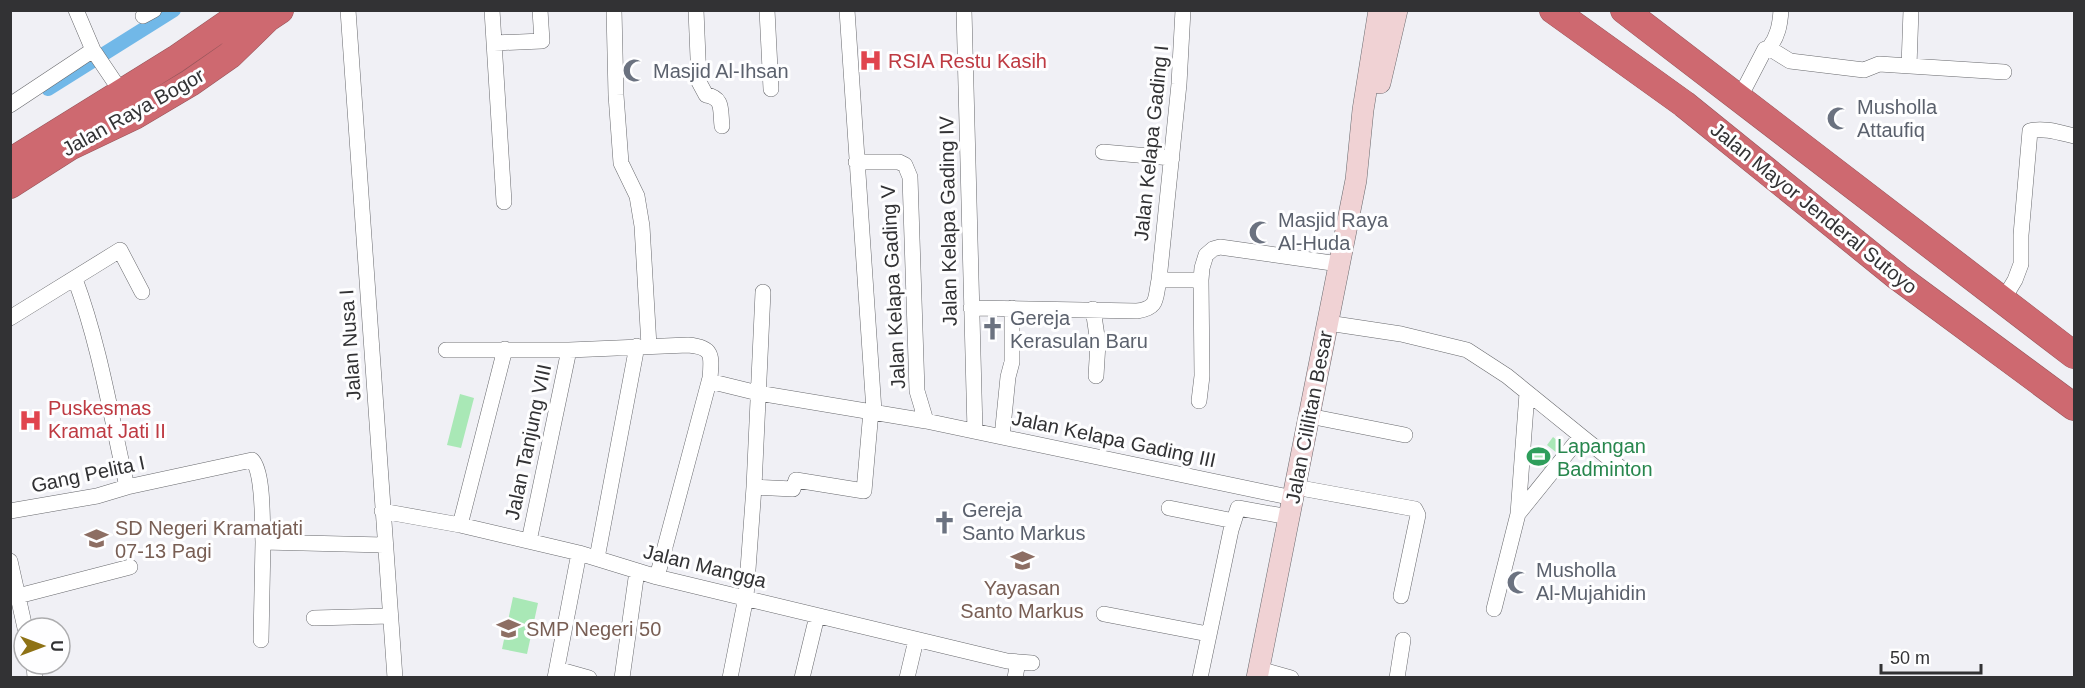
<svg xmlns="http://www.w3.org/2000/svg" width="2085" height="688" viewBox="0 0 2085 688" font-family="Helvetica,sans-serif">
<rect width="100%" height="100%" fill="#f0f0f5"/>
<path fill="#a9e8b6" d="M 460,394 L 474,398 L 461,448 L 447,445 Z
M 1553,437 L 1568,449 L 1562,457 L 1547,445 Z
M 1532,446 L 1551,460 L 1545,468 L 1526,454 Z
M 513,597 L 538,603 L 527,654 L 502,649 Z"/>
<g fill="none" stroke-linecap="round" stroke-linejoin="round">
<path stroke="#71b8e8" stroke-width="14" d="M 48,89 L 174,10"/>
<defs>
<path id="street" d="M 76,10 L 93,50 L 122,93
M 348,10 L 395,678
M 492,10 L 504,202
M 614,10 L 616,95 L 621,163 L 637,196 L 642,226 L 649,346
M 696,10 L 699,82 L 706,95 C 724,98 720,110 722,126
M 767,10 L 771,89
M 847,10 L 874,411
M 964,10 L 975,431
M 143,16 L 154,10
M 494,43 L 542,41 L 540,10
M 1769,48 L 1790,61 L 1864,70 L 1879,64 L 2004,72
M 1909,66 L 1911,10
M 1739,99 L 1765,49 L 1769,48 C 1778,36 1780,25 1781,10
M 10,105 L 93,50
M 1103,152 L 1172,158
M 856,162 L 899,162 L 905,165 L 910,177 L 917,391 L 926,421
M 75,279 C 100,346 111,417 127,487
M 1159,280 L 1201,280
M 2003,300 L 2015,280 L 2021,264 L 2021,235 L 2030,131 C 2043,127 2061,133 2074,136
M 971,308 L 1137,311 C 1159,308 1155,298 1159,280 L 1179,84 L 1183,10
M 1093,309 L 1098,343 L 1096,376
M 10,318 L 120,250 L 142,292
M 1328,323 L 1401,334 L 1467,350 L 1507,376 L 1581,436 L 1518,514 L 1494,609
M 446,350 L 569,350 L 688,345 C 713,347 712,355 710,378 L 657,577
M 709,381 L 758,393 L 926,421 L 1293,498
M 1199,401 L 1202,376 L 1201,280 L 1202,268 L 1206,255 L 1213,249 L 1220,247 L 1339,264
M 1309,416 L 1405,435
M 1581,436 L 1621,468
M 1002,437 L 1008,377 L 1012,362 L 1012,308
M 754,487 L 793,489 L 796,480 L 864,491 L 871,411
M 1295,487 L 1415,509 L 1418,515 L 1401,596
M 1169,508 L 1234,521
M 10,511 L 97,496 L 127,487 L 252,460 C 264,472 262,524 263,542
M 382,511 L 460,525 L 579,553 L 657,577 L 1007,661 L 1032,663
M 1518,514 L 1527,393
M 460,525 L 505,349
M 529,541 L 569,350
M 597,558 L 637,346
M 10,561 L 25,628
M 18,596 L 130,567
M 1104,614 L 1208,634
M 314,618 L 390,616
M 261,640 L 263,542 L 384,545
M 34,664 L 35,678
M 557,669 L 589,678
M 1259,669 L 1291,678
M 555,678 L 579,553
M 622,678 L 637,571
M 730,678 L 746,597 L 754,487 L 763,292
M 802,678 L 817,616
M 907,678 L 916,640
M 1015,678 L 1018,662
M 1200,678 L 1231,530 L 1238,508 L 1289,517
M 1397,678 L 1403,640"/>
<path id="secondary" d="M 1380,83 L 1397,10
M 1257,678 L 1356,180 L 1363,110 L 1379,10"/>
<path id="highway" d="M 1553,10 L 1684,104 L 1898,277 L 2074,407
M 1624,10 L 2074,355
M 10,162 L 176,59 L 247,10
M 10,185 L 71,146 L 136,115 L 190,83 L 230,55 L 268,18 L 280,10"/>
</defs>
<use href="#street" stroke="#68696d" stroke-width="16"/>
<use href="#secondary" stroke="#68696d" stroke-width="22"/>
<use href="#highway" stroke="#97565b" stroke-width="28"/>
<use href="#street" stroke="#fff" stroke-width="15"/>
<use href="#secondary" stroke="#f0d2d4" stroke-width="21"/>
<use href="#highway" stroke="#ce6970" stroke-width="27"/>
</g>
<defs>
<symbol id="hospital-bare" viewBox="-9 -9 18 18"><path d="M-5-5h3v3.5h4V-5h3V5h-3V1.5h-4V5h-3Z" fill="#e0444e" stroke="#fefeff" stroke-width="2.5" paint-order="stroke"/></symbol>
<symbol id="mosque-bare" viewBox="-9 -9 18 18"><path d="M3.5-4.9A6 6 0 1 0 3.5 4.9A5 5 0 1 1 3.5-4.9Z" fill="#6b7280" stroke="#fefeff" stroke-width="2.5" paint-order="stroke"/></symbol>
<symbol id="church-bare" viewBox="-9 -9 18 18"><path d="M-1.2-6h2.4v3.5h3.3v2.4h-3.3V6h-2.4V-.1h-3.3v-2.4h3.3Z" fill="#6b7280" stroke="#fefeff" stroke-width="2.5" paint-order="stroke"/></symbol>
<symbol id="stadium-bare" viewBox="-9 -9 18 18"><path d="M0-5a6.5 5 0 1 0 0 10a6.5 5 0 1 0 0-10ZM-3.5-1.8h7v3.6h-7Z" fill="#2e9e5b" stroke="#fefeff" stroke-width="2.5" paint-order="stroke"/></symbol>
<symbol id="school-bare" viewBox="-9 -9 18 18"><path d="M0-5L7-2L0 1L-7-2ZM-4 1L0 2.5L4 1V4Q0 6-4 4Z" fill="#8d6e63" stroke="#fefeff" stroke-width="2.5" paint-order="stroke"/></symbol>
</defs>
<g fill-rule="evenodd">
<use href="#hospital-bare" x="854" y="44" width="33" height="33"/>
<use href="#mosque-bare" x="618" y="54" width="33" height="33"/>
<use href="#mosque-bare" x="1822" y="102" width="33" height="33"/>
<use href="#mosque-bare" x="1244" y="216" width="33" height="33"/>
<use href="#church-bare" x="976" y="312" width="33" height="33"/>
<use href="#hospital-bare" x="14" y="404" width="33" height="33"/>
<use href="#stadium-bare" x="1522" y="440" width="33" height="33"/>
<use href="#church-bare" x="928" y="506" width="33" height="33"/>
<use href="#school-bare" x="80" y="522" width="33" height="33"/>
<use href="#school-bare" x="1006" y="544" width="33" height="33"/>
<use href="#mosque-bare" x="1502" y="566" width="33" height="33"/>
<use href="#school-bare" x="492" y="612" width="33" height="33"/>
</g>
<g text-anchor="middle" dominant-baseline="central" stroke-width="6" stroke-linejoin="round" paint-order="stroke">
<g font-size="20" fill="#be3a42" stroke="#fefeff" text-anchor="start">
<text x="888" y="61">RSIA Restu Kasih</text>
<text x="48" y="408">Puskesmas<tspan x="48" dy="23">Kramat Jati II</tspan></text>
</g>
<g font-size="20" fill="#5b616d" stroke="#fefeff" text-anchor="start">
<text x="653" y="71">Masjid Al-Ihsan</text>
<text x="1857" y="107">Musholla<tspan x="1857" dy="23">Attaufiq</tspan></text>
<text x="1278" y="220">Masjid Raya<tspan x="1278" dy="23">Al-Huda</tspan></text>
<text x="1010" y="318">Gereja<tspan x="1010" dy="23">Kerasulan Baru</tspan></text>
<text x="962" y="510">Gereja<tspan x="962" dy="23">Santo Markus</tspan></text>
<text x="1536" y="570">Musholla<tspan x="1536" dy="23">Al-Mujahidin</tspan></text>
</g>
<g font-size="20" fill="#323234" stroke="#fefeff">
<text transform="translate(133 112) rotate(-29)">Jalan Raya Bogor</text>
<text transform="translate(1151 143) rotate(-84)">Jalan Kelapa Gading I</text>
<text transform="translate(1814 208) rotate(39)">Jalan Mayor Jenderal Sutoyo</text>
<text transform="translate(948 221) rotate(-91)">Jalan Kelapa Gading IV</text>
<text transform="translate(893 287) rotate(-93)">Jalan Kelapa Gading V</text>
<text transform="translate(350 345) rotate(-94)">Jalan Nusa I</text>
<text transform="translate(1309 417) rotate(-79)">Jalan Cililitan Besar</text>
<text transform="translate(1114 439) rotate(12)">Jalan Kelapa Gading III</text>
<text transform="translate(528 442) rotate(-78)">Jalan Tanjung VIII</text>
<text transform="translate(88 474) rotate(-12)">Gang Pelita I</text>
<text transform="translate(705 566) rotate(14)">Jalan Mangga</text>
</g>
<g font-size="20" fill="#27864d" stroke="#fefeff" text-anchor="start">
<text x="1557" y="446">Lapangan<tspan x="1557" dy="23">Badminton</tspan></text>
</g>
<g font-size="20" fill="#785e54" stroke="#fefeff" text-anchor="start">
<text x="115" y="528">SD Negeri Kramatjati<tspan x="115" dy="23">07-13 Pagi</tspan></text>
<text x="1022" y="588" text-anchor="middle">Yayasan<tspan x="1022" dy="23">Santo Markus</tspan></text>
<text x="526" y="629">SMP Negeri 50</text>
</g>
</g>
<rect width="2085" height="688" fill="none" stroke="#323234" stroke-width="24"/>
<g transform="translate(42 646) rotate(90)"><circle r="28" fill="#fefeff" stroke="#acacae" stroke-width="1.5"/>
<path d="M0-4.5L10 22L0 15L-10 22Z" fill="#8e7216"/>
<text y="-9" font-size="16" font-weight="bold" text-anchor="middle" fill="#323234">U</text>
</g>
<path d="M1881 664v9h100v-9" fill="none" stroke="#323234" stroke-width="3"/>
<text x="1890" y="664" font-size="18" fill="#323234" stroke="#fefeff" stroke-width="4.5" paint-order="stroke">50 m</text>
</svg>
